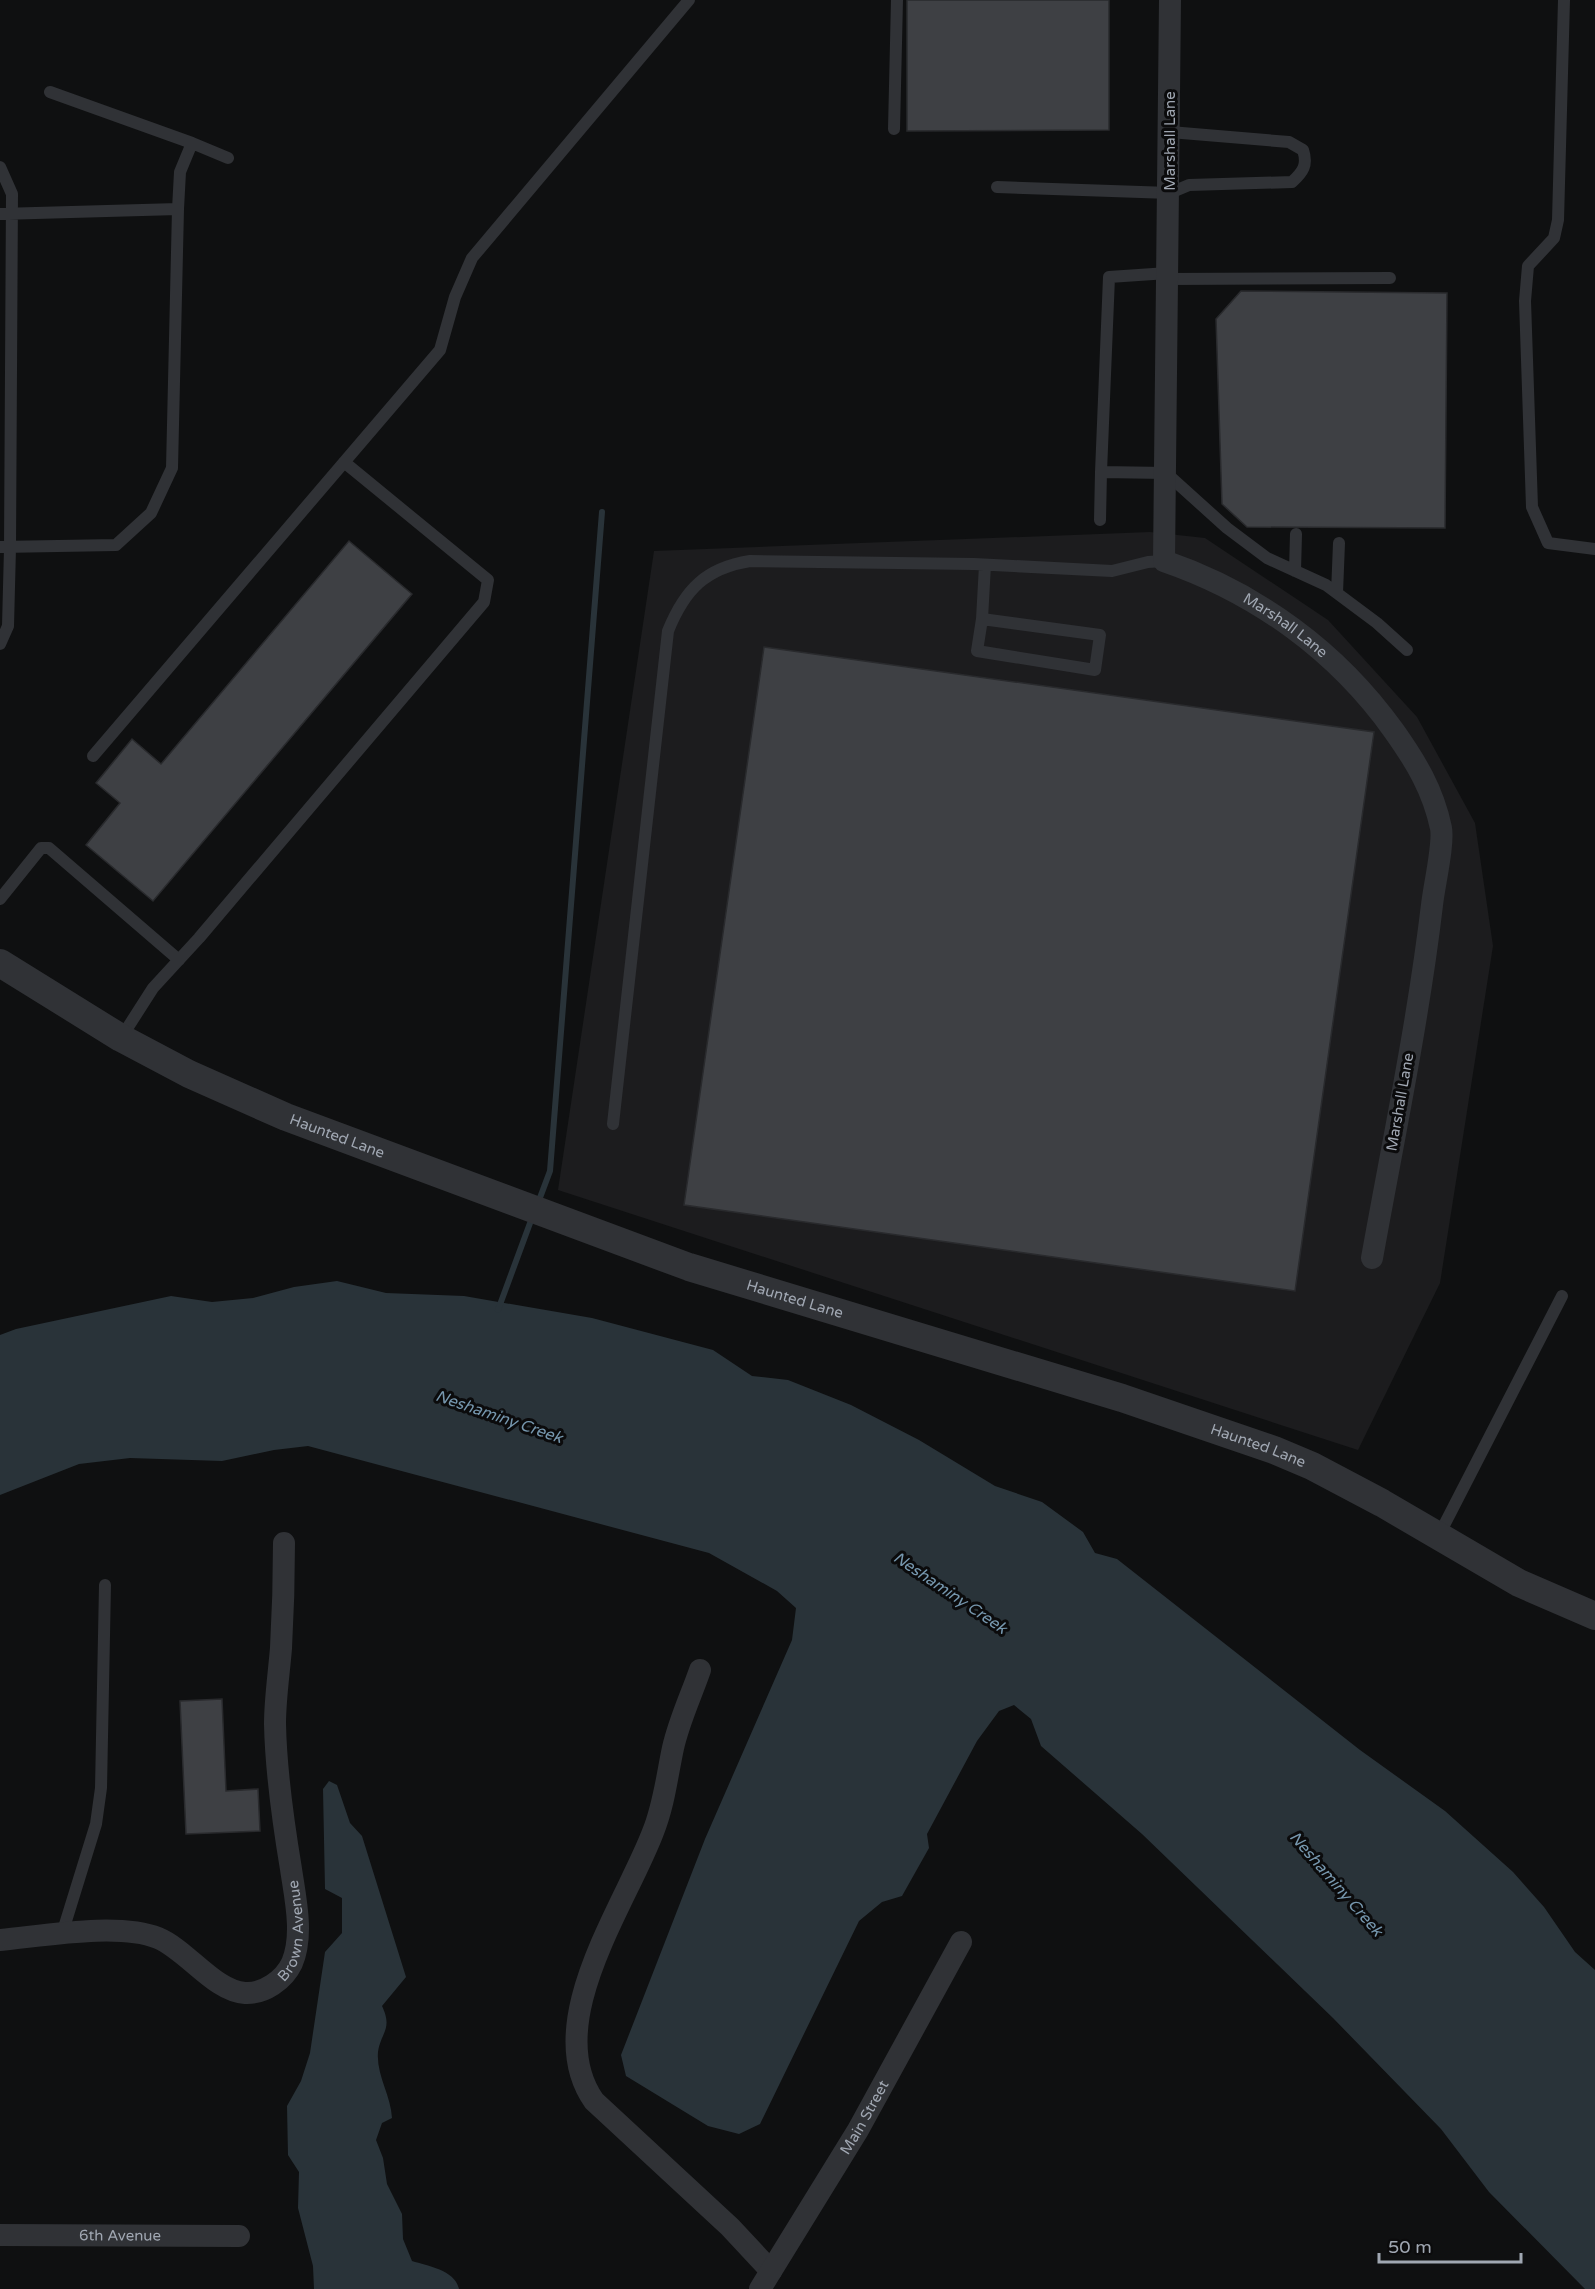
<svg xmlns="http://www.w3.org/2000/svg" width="1595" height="2289" viewBox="0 0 1595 2289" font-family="'Varela Round',sans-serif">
<rect width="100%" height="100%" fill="#0f1011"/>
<path fill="#1c1c1e" d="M 1150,532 L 1205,538 L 1328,620 L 1417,717 L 1475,823 L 1493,946 L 1440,1283 L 1358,1450 L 558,1190 L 654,551 Z"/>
<path fill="#293339" d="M 337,1281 L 386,1293 L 464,1296 L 592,1318 L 713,1350 L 752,1376 L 788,1380 L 851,1405 L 919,1440 L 995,1486 L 1042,1502 L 1083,1532 L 1095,1553 L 1117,1559 L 1360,1750 L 1445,1811 L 1513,1872 L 1544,1907 L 1575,1952 L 1595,1970 L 1595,2289 L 1585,2289 L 1489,2192 L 1441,2129 L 1333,2018 L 1142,1834 L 1041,1746 L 1031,1719 L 1014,1705 L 999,1711 L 977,1741 L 927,1834 L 929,1848 L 902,1896 L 882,1902 L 859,1921 L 760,2124 L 739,2134 L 708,2126 L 626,2076 L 621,2055 L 705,1839 L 792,1640 L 796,1608 L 777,1591 L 709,1553 L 308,1446 L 274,1450 L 222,1461 L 130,1458 L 79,1464 L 0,1495 L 0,1335 L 16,1329 L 171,1296 L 212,1302 L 253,1298 L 294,1287 Z
M 329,1781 L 337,1785 L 350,1823 L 362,1836 L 406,1977 L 382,2006 C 393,2029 381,2032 378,2052 C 376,2075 391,2095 392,2118 L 382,2123 L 376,2140 L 383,2158 L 387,2184 L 402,2214 L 403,2239 L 412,2261 C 428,2266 455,2270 459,2289 L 314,2289 L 313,2266 L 298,2208 L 299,2172 L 288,2155 L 287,2106 L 301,2081 L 310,2053 L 325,1952 L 342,1933 L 342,1898 L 325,1889 L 323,1789 Z"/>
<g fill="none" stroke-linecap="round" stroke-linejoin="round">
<path stroke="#293339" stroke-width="6" d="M 538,1203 L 550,1171 L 602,512
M 498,1310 L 533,1215"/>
</g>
<path fill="#3e4044" stroke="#292a2d" stroke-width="1.5" d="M 907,0 L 1109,0 L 1109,130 L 907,131 Z
M 1241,291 L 1447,293 L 1445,528 L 1247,527 L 1222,504 L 1216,319 Z
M 349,541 L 412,594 L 153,901 L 86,845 L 120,803 L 96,783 L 132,739 L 161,764 Z
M 764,647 L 1374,732 L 1295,1291 L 684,1205 Z
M 222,1699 L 226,1791 L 258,1789 L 260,1831 L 186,1834 L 180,1701 Z"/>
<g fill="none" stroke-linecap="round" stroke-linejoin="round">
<path stroke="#303236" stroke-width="12" d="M 1564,0 L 1558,220 L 1554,238 L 1528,266 L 1525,301 L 1532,507 L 1548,543 L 1595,549
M 50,92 L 192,143
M 894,129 L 897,0
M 0,167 L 12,194 L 10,548 L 8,626 L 0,644
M 997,187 L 1170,193 L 1189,185 L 1292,182 C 1303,172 1308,165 1303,150 L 1289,142 L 1170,132
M 178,209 L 180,172 L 192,143 L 228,158
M 0,214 L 178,209 L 172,468 L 151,513 L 116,545 L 0,547
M 1169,279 L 1390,278
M 1101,472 L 1109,277 L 1168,273
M 1100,520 L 1101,472 L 1166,473 L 1227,528 L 1267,558 L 1326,585 L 1377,623 L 1407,650
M 1295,571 L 1296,534
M 1337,593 L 1339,543
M 982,619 L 977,651 L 1095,670 L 1100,635 L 982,619 L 985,565
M 93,756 L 440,350 L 455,297 L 472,258 L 689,0
M 0,899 L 41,848 L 49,848 L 179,960
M 121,1038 L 153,988 L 199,938 L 484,602 L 488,580 L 344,462
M 613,1124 L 668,631 C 685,589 706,568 750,561 L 974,564 L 1112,571 L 1148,562 L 1164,561
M 1438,1537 L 1562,1296
M 62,1934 L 96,1824 L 101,1788 L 105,1585"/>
<g stroke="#303236" stroke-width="22">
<path id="s1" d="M 1170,0 L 1164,561 C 1257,593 1337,651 1394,731 C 1416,762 1433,790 1441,828 C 1444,844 1434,886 1432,905 C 1418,1023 1393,1141 1372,1258"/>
<path d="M 700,1670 C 691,1696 679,1721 673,1748 C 667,1776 664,1805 653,1832 C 625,1906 540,2024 594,2101 L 730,2227 L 771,2271"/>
<path id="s2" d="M 0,1940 C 43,1936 118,1922 158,1938 C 187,1950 214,1991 245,1993 C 264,1994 284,1980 292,1963 C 304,1935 295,1897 291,1869 C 283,1821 276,1773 275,1724 C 275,1699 279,1673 281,1648 C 283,1613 284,1578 284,1543"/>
<path id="s3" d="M 0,2235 L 239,2236"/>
<path id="s4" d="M 760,2289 L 858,2130 L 961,1942"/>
</g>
<path stroke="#303236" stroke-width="28" id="s5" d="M 0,963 L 121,1038 L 189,1074 L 286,1117 L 689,1267 L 1122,1398 L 1274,1450 L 1312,1466 L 1382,1503 L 1519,1583 L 1595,1616"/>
</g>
<g text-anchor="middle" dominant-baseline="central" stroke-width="6" stroke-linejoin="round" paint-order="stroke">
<g font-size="15" fill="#a0a7b2" stroke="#0b0b0c">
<text transform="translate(1170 141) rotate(-90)">Marshall Lane</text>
<text stroke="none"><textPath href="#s1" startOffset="699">Marshall Lane</textPath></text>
<text transform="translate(1400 1102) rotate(-80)">Marshall Lane</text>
<text stroke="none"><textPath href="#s5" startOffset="380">Haunted Lane</textPath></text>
<text stroke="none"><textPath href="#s5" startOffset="866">Haunted Lane</textPath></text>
<text stroke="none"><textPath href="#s5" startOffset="1352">Haunted Lane</textPath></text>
<text stroke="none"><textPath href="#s2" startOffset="354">Brown Avenue</textPath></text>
<text stroke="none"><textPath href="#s4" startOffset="201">Main Street</textPath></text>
<text stroke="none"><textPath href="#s3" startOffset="120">6th Avenue</textPath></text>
</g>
<g font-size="16" font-style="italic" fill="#7697ae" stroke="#0b0b0c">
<text transform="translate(499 1417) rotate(19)">Neshaminy Creek</text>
<text transform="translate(950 1593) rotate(34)">Neshaminy Creek</text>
<text transform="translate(1336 1884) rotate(49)">Neshaminy Creek</text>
</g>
</g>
<path d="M1379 2253v9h142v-9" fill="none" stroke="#a0a7b2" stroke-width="3"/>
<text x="1388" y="2253" font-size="18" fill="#a0a7b2" stroke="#0b0b0c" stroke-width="4.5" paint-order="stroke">50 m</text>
</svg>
